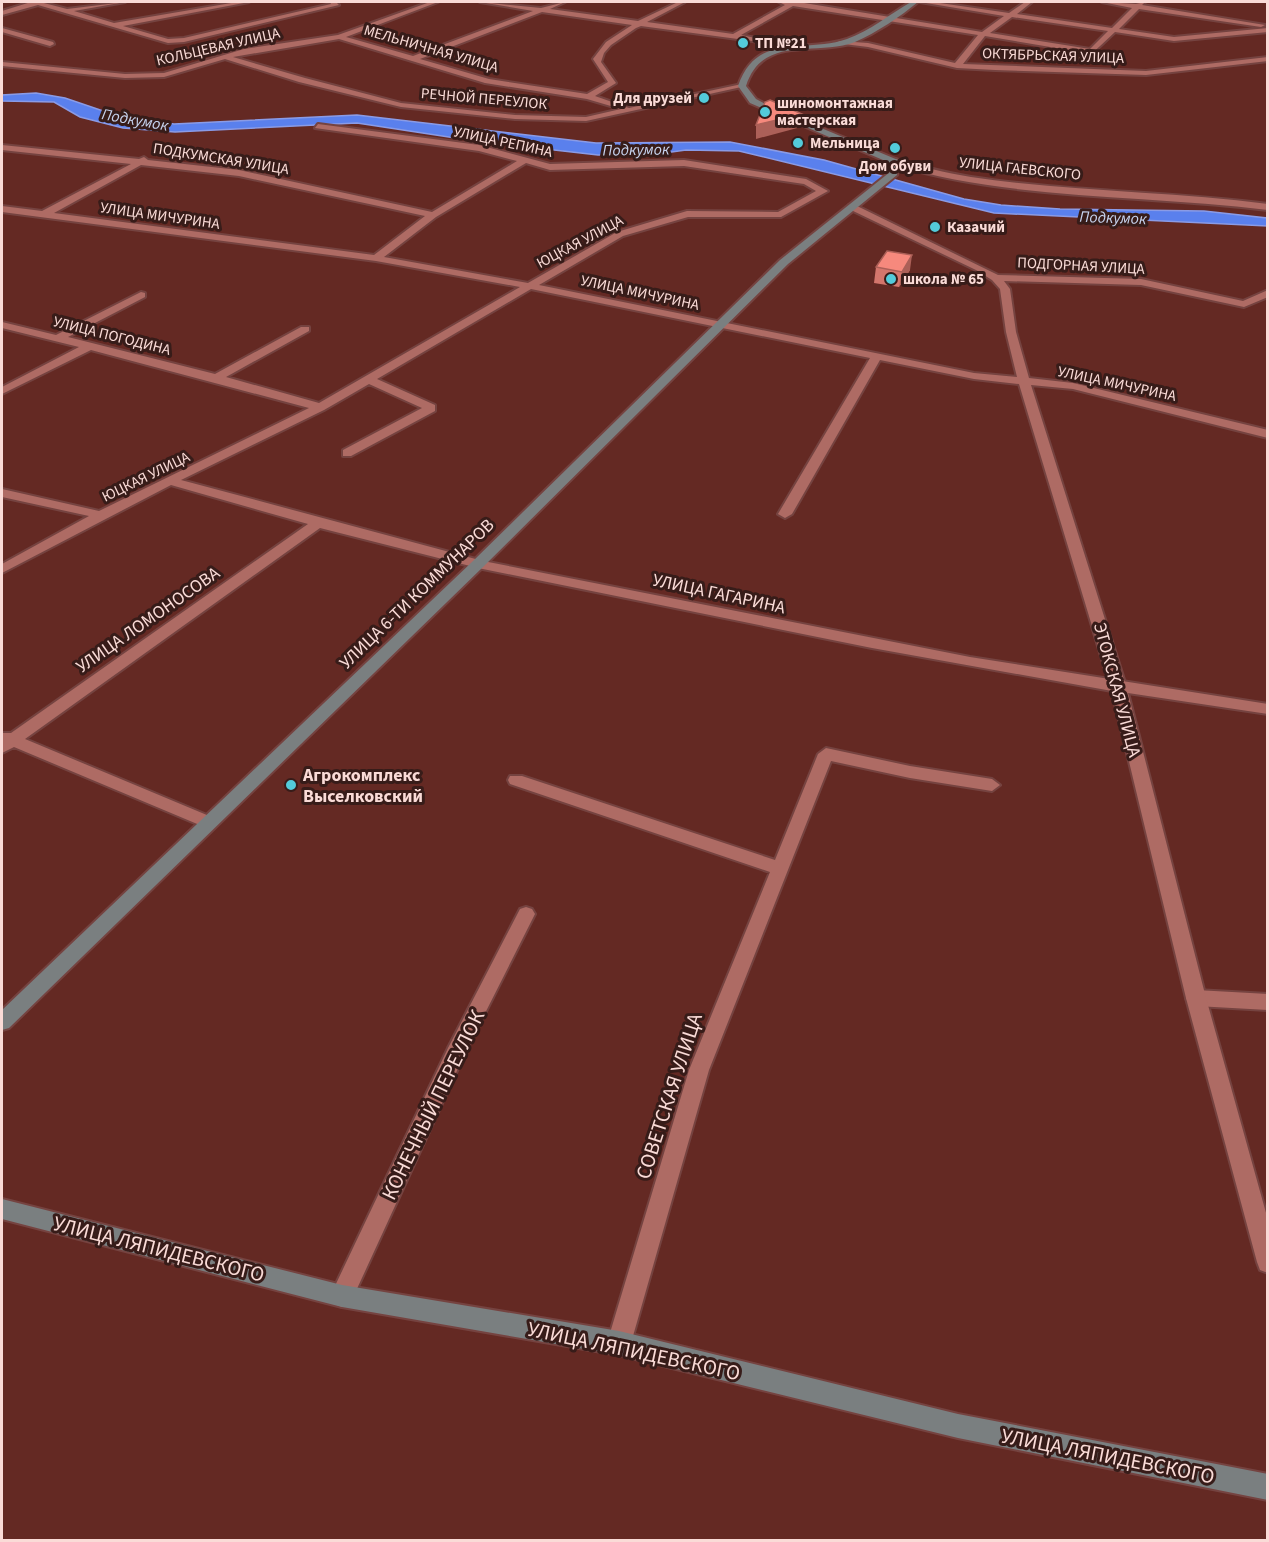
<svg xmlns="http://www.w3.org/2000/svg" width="1269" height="1542" viewBox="0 0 1269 1542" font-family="'Source Sans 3',sans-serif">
<rect width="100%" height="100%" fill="#642923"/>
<path fill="#5a80ed" stroke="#8a9be6" stroke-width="1.5" d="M 36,93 L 65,98 L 115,115 L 174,124 L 357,115 L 596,143 L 730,142 L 824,160 L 964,199 L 1001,205 L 1060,209 L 1204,211 L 1267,218 L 1267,226 L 994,213 L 739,151 L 686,150 L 657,154 L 598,155 L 475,141 L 357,123 L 175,132 L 123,128 L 80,117 L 54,102 L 2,101 L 2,95 Z"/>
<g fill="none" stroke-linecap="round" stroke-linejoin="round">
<defs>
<path id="minor" d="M 31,2 L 40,2 L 67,9 L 125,2 L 74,11 L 114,23 L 237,2 L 249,2 L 123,26 L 168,39 L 184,38 L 331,4 L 330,2 L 336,2 L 339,5 L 184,42 L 168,43 L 38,5 L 2,15 L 2,11 Z
M 430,2 L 438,2 L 346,37 L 413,56 L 533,11 L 480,2 L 541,8 L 565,2 L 550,9 L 638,21 L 678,2 L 685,2 L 647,22 L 733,34 L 785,5 L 779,2 L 798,2 L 982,32 L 1004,16 L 920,2 L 933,2 L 1009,13 L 1025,2 L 1032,2 L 1017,14 L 1112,28 L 1132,8 L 1102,2 L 1136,4 L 1145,2 L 1142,5 L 1265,25 L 1261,27 L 1139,9 L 1119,29 L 1174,37 L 1268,28 L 1268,32 L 1174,41 L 1115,32 L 1084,61 L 1080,59 L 1086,53 L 985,36 L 963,64 L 1146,71 L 1268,57 L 1268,61 L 1146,75 L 995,70 L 957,68 L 868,47 L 836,43 L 840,41 L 868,43 L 955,63 L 978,35 L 793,6 L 741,35 L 779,43 L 783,50 L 779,52 L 773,46 L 760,42 L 641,26 L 636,28 L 611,45 L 604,53 L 601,62 L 616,83 L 595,96 L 629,108 L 742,84 L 746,86 L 586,121 L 515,119 L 401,107 L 299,82 L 225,59 L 164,77 L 125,78 L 2,66 L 2,62 L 125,74 L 164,73 L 244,49 L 338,35 ZM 542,12 L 632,25 L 606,42 L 593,59 L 608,82 L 587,94 L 489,79 L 420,59 ZM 1012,17 L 1108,31 L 1090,49 L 990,33 ZM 339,39 L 485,83 L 587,99 L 621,109 L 586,117 L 515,115 L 401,103 L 305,78 L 233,57 Z
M 2,28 L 53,42 L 54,44 L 50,46 L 2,32 Z
M 318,124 L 479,145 L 550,164 L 684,160 L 806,179 L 828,191 L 781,217 L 688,217 L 623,236 L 539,285 L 974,373 L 1017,377 L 1006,332 L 1000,289 L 992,280 L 976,270 L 849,209 L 849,205 L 855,205 L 998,275 L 1141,279 L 1243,301 L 1268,290 L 1268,297 L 1244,307 L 1141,285 L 1004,281 L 1010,289 L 1016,332 L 1029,378 L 1073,383 L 1268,430 L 1268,438 L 1073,389 L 1031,385 L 1127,689 L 1119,694 L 1111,689 L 1019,384 L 974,379 L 880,360 L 792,514 L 785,518 L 778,514 L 870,358 L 531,289 L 377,379 L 435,405 L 435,411 L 351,456 L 343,456 L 343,450 L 422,408 L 369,384 L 324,410 L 181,480 L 483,561 L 483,567 L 478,568 L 320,528 L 25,739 L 214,818 L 217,822 L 214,826 L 202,826 L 14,747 L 2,753 L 2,733 L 11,733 L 308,524 L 171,485 L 2,573 L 2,564 L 89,516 L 2,497 L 2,489 L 99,511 L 309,408 L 91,350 L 2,394 L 2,387 L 79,347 L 2,328 L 2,322 L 56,335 L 141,292 L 145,293 L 145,297 L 68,337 L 215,374 L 301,327 L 309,327 L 309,331 L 226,377 L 319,403 L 520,287 L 376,261 L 2,212 L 2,206 L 42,211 L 131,164 L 2,150 L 2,145 L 139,159 L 144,157 L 148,160 L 239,170 L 432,212 L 517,161 L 479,151 L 315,128 ZM 526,163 L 550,170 L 684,166 L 804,184 L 816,191 L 778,212 L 687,211 L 617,232 L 528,283 L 384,257 L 436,217 ZM 141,165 L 239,176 L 425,216 L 374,255 L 54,213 Z
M 895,159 C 920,166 945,173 971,177 C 1069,192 1169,191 1268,204 L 1268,210 C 1143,194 1013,201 892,164 L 891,162 Z
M 826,748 L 910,766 L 992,779 L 1000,785 L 992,791 L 910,778 L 831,761 L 709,1070 L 631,1343 L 627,1351 L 619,1355 L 611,1351 L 607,1343 L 689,1070 L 770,872 L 510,784 L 508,780 L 510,776 L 522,776 L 775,860 L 818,754 Z
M 526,907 L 532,909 L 535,914 L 467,1049 L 350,1304 L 342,1307 L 334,1304 L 330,1296 L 334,1288 L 448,1048 L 520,909 Z
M 1196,990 L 1268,994 L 1268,1010 L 1196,1006 L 1189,1004 L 1186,998 L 1189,992 Z"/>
<path id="tertiary" d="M 478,560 L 970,657 L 1268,704 L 1268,714 L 1128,693 L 1206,998 L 1268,1220 L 1268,1273 L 1260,1270 L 1257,1262 L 1186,998 L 1112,691 L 872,648 L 473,567 L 471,564 Z"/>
<path id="secondary" d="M 911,2 L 918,2 C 901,16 876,33 855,42 C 814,57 763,34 746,86 L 756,99 L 773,108 L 898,160 L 897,175 L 788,264 L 483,567 L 9,1028 L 2,1030 L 2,1010 L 473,561 L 780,260 L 890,172 L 890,163 L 750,103 L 738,86 C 757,31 804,54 847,39 C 870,31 890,14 911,2 Z
M 2,1199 L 342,1285 L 619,1331 L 958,1414 L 1268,1474 L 1268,1500 L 958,1438 L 619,1355 L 342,1307 L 2,1219 Z"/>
</defs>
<use href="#minor" stroke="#754340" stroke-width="4"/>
<use href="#tertiary" stroke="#754340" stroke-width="4"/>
<use href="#secondary" stroke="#754340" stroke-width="4"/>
<use href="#minor" fill="#ae6b64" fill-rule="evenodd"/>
<use href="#tertiary" fill="#ae6b64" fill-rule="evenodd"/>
<use href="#secondary" fill="#7a7f80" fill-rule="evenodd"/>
</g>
<path fill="#d4766c" d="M 876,267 L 910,270 L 899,287 L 874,283 Z"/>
<path fill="#ac6058" d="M 802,114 L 801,127 L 756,139 L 756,125 Z
M 912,255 L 910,270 L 899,287 L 902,272 Z"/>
<path fill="#f6897d" stroke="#ac6058" stroke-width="1.5" d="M 770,100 L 802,114 L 756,125 L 765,102 Z
M 887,251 L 912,255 L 902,272 L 876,267 Z"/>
<g fill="#53cbda" stroke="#371c19" stroke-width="2">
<circle cx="743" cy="43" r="6"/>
<circle cx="704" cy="98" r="6"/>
<circle cx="765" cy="112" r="6"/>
<circle cx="798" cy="143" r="6"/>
<circle cx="895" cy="148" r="6"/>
<circle cx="935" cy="227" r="6"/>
<circle cx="891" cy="279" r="6"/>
<circle cx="291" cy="785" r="6"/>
</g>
<g text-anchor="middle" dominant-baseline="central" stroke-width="6" stroke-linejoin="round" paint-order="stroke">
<g font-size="15" font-weight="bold" fill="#fadbd7" stroke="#371c19" text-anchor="start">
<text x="755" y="43">ТП №21</text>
<text x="692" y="98" text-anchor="end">Для друзей</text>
<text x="777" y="103">шиномонтажная<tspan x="777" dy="17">мастерская</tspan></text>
<text x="810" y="143">Мельница</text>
<text x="895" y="166" text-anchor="middle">Дом обуви</text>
<text x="947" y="227">Казачий</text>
<text x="903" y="279">школа № 65</text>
</g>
<g font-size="15" fill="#fadbd7" stroke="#371c19">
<text transform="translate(218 47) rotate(-13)">КОЛЬЦЕВАЯ УЛИЦА</text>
<text transform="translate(431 49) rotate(16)">МЕЛЬНИЧНАЯ УЛИЦА</text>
<text transform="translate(1053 56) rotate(2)">ОКТЯБРЬСКАЯ УЛИЦА</text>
<text transform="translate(484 99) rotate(5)">РЕЧНОЙ ПЕРЕУЛОК</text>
<text transform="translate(503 142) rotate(12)">УЛИЦА РЕПИНА</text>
<text transform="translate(221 159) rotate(9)">ПОДКУМСКАЯ УЛИЦА</text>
<text transform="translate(1020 169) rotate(6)">УЛИЦА ГАЕВСКОГО</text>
<text transform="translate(160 216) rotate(8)">УЛИЦА МИЧУРИНА</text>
<text transform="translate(580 242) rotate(-28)">ЮЦКАЯ УЛИЦА</text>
<text transform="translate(1081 266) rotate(3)">ПОДГОРНАЯ УЛИЦА</text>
<text transform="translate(640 293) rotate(12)">УЛИЦА МИЧУРИНА</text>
<text transform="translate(112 336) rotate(14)">УЛИЦА ПОГОДИНА</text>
<text transform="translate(1117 384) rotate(12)">УЛИЦА МИЧУРИНА</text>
<text transform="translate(146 477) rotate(-26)">ЮЦКАЯ УЛИЦА</text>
</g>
<g font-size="16" font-style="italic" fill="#c6d2ed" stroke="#371c19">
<text transform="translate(135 120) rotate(10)">Подкумок</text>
<text transform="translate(636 150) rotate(-1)">Подкумок</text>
<text transform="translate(1113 218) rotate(2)">Подкумок</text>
</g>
<g font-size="18" fill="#fadbd7" stroke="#371c19">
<text transform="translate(417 594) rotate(-44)">УЛИЦА 6-ТИ КОММУНАРОВ</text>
<text transform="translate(719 594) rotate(12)">УЛИЦА ГАГАРИНА</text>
<text transform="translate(148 620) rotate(-35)">УЛИЦА ЛОМОНОСОВА</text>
<text transform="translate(1117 690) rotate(75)">ЭТОКСКАЯ УЛИЦА</text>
</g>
<g font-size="18" font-weight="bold" fill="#fadbd7" stroke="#371c19" text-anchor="start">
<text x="303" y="775">Агрокомплекс<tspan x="303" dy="21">Выселковский</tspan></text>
</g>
<g font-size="21" fill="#fadbd7" stroke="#371c19">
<text transform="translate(669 1096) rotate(-72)">СОВЕТСКАЯ УЛИЦА</text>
<text transform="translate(433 1105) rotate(-64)">КОНЕЧНЫЙ ПЕРЕУЛОК</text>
<text transform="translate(159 1249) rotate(14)">УЛИЦА ЛЯПИДЕВСКОГО</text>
<text transform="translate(634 1351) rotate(12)">УЛИЦА ЛЯПИДЕВСКОГО</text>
<text transform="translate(1108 1456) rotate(11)">УЛИЦА ЛЯПИДЕВСКОГО</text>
</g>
</g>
<rect width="1269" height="1542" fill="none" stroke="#fadbd7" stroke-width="6"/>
</svg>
